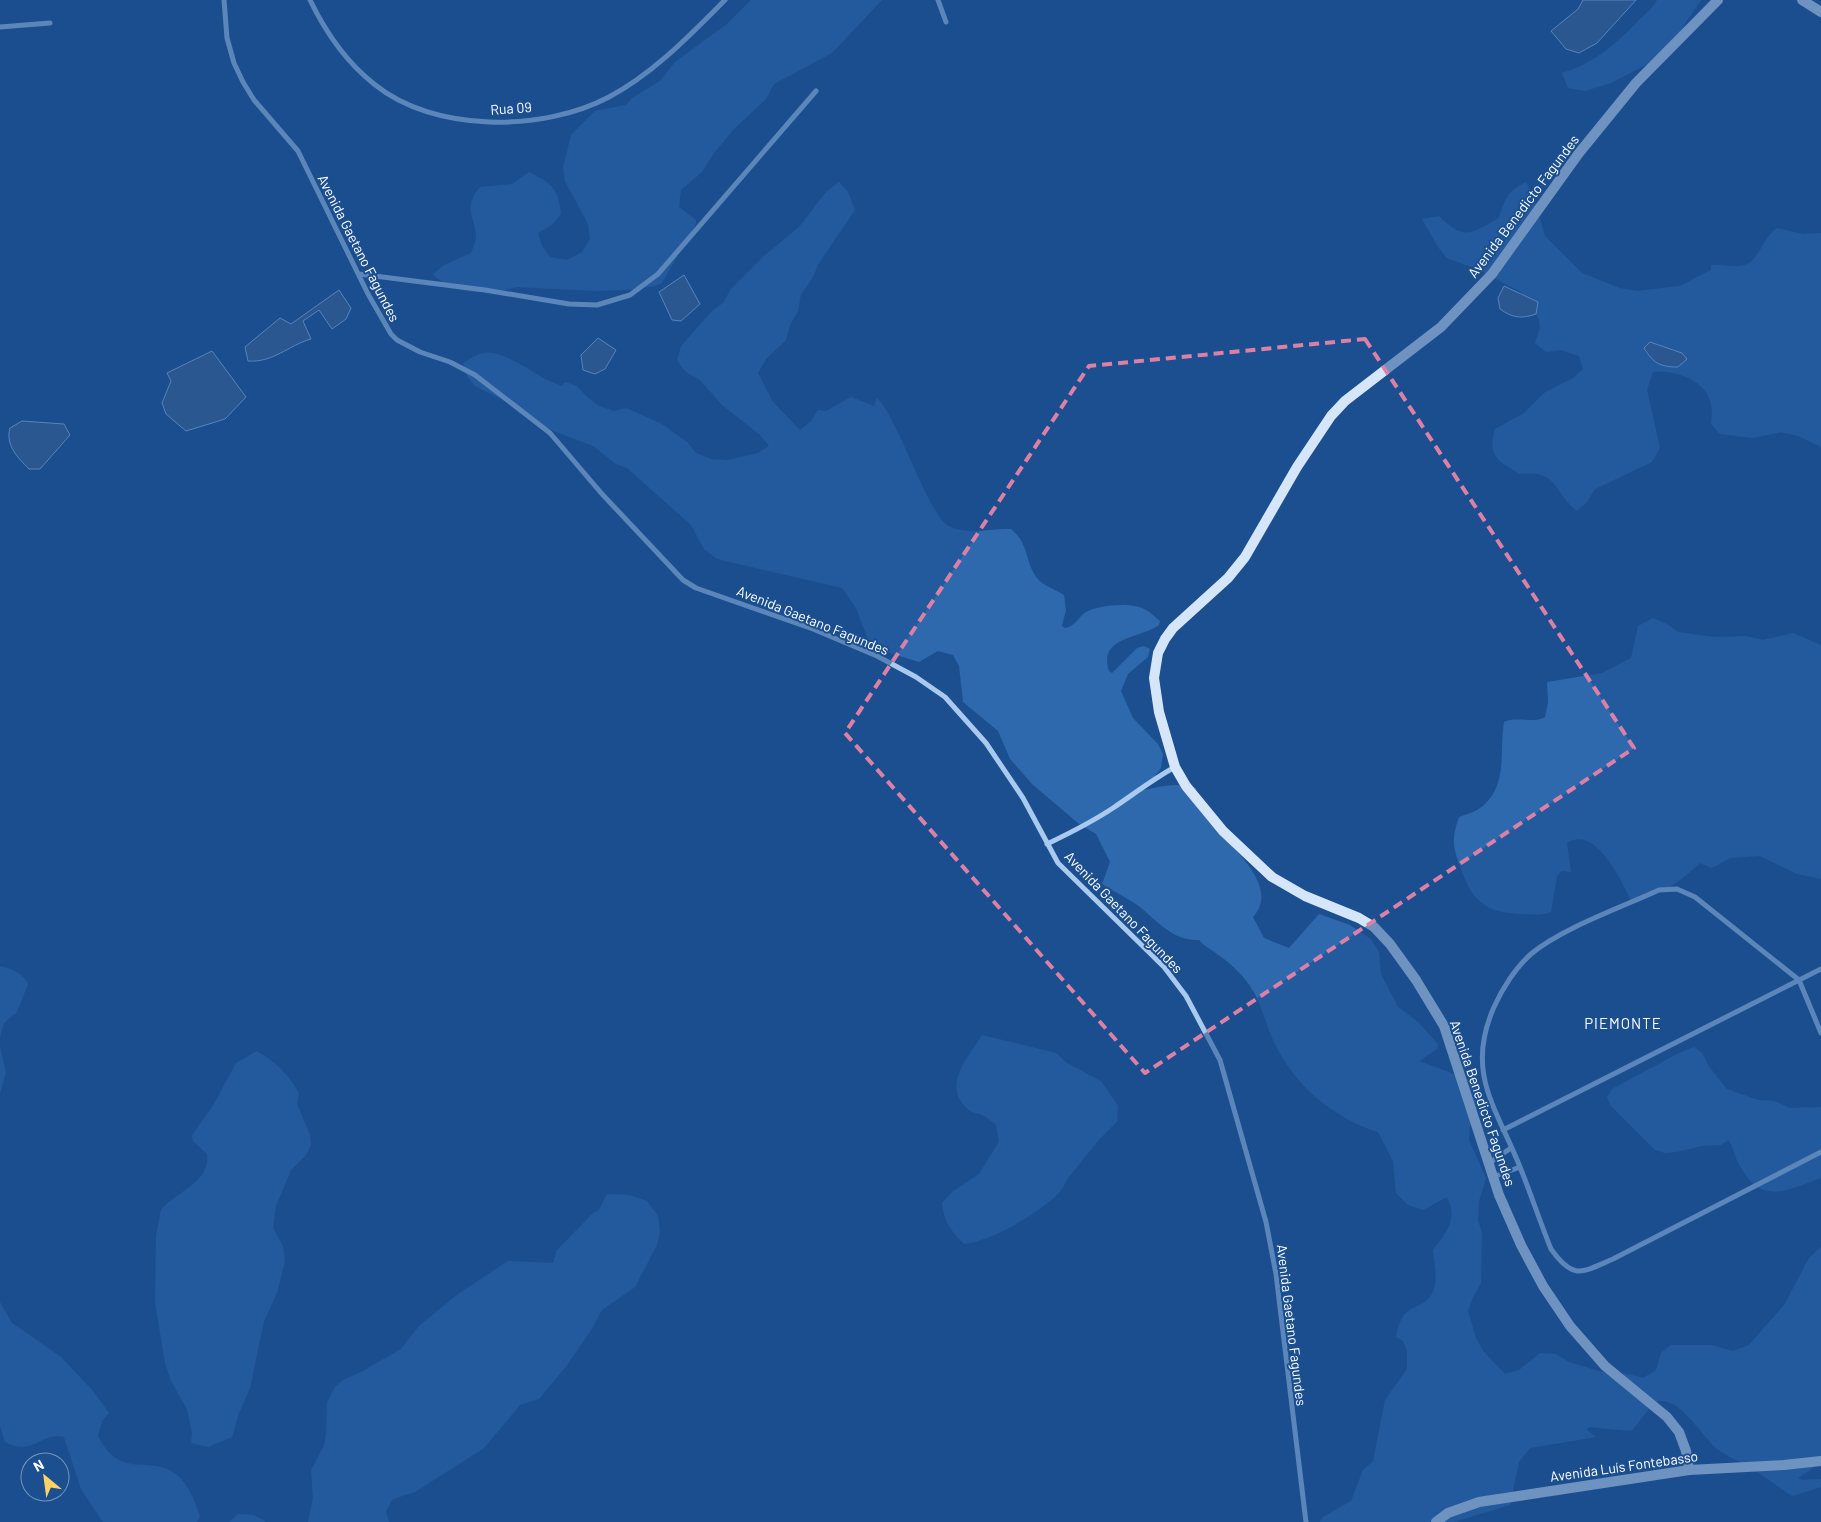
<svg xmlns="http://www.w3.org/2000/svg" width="1821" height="1522" viewBox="0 0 1821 1522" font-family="Barlow,sans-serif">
<rect width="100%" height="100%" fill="#1b4f8f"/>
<path fill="#2e69ad" d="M 751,0 L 882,0 L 832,53 L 774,84 L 766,99 L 734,129 L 714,153 L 702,172 L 681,190 L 679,207 L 696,220 L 696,224 L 662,283 L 655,286 L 626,290 L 596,291 L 517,287 C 491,295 452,296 433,274 L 444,265 L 471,253 C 473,248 476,242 476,237 C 475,214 462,209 480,187 L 512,184 L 529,172 C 552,184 558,187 561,214 L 552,225 L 538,233 L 542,246 L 550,257 L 567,260 L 582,252 L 590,239 L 588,224 L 565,181 L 563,167 L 571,135 L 595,111 L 626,105 L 632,98 L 660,81 L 675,62 L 727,24 Z
M 1657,0 L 1701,0 L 1686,22 L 1679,38 L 1657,59 L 1611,83 L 1585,91 L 1568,88 L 1562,73 C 1595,63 1616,44 1639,20 C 1646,13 1652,9 1657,0 Z
M 839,182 L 848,192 L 855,210 L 819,263 L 812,279 L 801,294 L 798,311 L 790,325 L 786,340 L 766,359 L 758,373 L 773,402 L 800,430 L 811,421 L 818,410 L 826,411 L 851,397 L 874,406 L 877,398 C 899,420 929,518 950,527 C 969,535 991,528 1011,529 C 1030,545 1024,560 1037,578 C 1042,585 1056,590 1064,595 L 1066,610 L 1062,626 L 1065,628 C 1076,626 1078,617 1086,612 C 1098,605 1132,602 1144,609 C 1150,612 1155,617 1160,621 L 1159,625 C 1143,638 1097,636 1109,671 L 1112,673 L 1137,648 L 1144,646 L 1150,649 L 1148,657 L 1128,674 L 1121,691 L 1133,718 L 1158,744 L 1163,754 L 1161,768 L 1144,790 C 1162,786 1177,782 1196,788 L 1199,806 L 1205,817 C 1225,842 1283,885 1253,917 L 1264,938 L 1289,948 L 1319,914 L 1350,925 L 1371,939 L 1379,952 L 1381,974 L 1398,1007 L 1418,1022 L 1438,1044 L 1437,1049 L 1419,1061 L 1470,1080 L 1481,1089 L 1477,1110 L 1478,1117 L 1470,1125 L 1469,1140 L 1486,1178 L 1479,1201 L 1478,1220 L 1482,1233 L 1481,1283 L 1473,1297 L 1468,1311 L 1476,1338 L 1484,1352 L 1505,1374 L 1519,1370 L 1540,1353 L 1556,1354 L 1569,1362 L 1602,1372 L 1628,1374 L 1643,1378 L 1656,1370 L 1661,1353 L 1671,1345 L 1711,1345 L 1733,1351 L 1749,1345 L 1784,1305 L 1809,1258 L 1821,1247 L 1821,1463 L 1798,1478 L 1802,1480 L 1821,1479 L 1821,1487 L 1792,1496 C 1778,1487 1765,1476 1751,1468 C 1740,1461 1727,1457 1717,1449 C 1703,1438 1681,1398 1659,1401 C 1652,1402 1639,1424 1631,1431 L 1589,1427 L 1587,1430 L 1596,1437 L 1530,1448 L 1519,1462 L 1510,1505 L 1454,1522 L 1320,1522 L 1323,1517 L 1351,1501 L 1363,1470 L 1373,1461 L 1385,1400 L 1407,1369 L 1407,1350 L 1403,1341 L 1396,1337 C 1403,1299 1419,1314 1432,1294 C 1439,1281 1434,1264 1433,1250 C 1447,1233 1458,1219 1447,1197 L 1423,1210 L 1408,1205 L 1396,1193 L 1393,1161 L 1378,1132 C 1333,1118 1294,1085 1274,1042 C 1265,1023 1262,1004 1250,986 C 1242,974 1229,962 1217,954 C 1211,949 1205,947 1199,940 C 1171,941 1156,919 1136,904 C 1125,897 1113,891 1102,884 L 1110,862 L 1096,834 L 1079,824 L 1032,784 L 1010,759 L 998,731 L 963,702 L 959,666 L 953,655 L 938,651 L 919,662 L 883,651 L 868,639 L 856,608 L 842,588 L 717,559 L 704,549 L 691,525 L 627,468 L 616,464 L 593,446 L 543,427 L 505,401 L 475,386 L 467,376 L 463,363 C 471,358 481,351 492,353 C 516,357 538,379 562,386 L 565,382 L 577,386 L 588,398 L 599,406 L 614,411 L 626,408 L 662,424 L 687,442 L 696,453 L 711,459 L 727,460 L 758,453 L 769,446 L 759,434 L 722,405 L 700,380 L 686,372 L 677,361 L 681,346 L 712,311 L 723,303 L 731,289 L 765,255 L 799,227 L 826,192 Z
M 1526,182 L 1533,196 L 1545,236 L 1582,273 L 1620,288 L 1637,291 L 1680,286 L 1711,270 L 1711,265 C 1722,264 1736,269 1747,264 C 1759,259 1764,236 1777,228 L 1803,234 L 1821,233 L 1821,447 L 1798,436 L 1781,432 L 1753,438 L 1720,434 L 1711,424 C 1712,414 1713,405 1708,396 C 1699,377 1672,370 1653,372 L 1647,390 L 1660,448 L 1652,462 L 1595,489 L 1587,502 L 1577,511 C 1552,491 1559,470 1520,474 C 1498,461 1487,456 1495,429 L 1524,413 L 1544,393 L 1573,378 L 1583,369 L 1579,356 L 1561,350 L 1546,352 L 1535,343 L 1540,328 L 1539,319 L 1521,292 L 1477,269 L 1447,258 L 1438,247 L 1422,219 L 1439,216 C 1465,242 1471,233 1499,218 C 1505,198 1508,191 1526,182 Z
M 1653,618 L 1667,624 L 1678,632 L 1714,637 L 1746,636 L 1763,640 L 1793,633 L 1821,645 L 1821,879 L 1797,874 L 1760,856 L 1730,858 L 1712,868 L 1700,863 C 1676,885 1663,893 1632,903 C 1622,882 1596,824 1567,843 L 1571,872 L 1562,871 L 1557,876 L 1551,912 C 1541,916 1531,914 1520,914 C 1485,912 1473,902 1461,869 C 1453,847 1451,840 1459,817 C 1467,814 1478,811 1484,805 C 1508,783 1499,751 1504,722 C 1517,716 1533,724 1545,717 L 1548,702 L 1547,682 L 1602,673 L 1631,658 L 1638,626 Z
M 0,966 C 12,969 23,973 28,984 L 17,1012 L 4,1023 L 0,1037 Z
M 982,1035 L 1056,1053 L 1067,1063 L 1101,1081 L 1118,1106 L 1117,1122 C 1099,1137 1084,1159 1069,1177 C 1065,1182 1063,1189 1059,1193 C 1039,1213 992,1241 964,1244 C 951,1231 944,1222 942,1203 L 952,1192 L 979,1174 L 999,1142 L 996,1125 C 992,1122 988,1118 984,1116 C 979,1113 973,1114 969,1110 C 940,1086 969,1057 982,1035 Z
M 0,1047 L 6,1073 L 0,1093 Z
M 1694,1047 L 1702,1053 L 1710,1068 L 1727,1089 L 1758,1100 L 1774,1101 L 1790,1108 L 1821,1107 L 1821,1178 C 1785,1191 1761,1206 1739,1164 C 1734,1156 1734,1147 1728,1140 L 1721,1145 L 1702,1146 L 1676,1152 L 1665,1153 L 1655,1150 L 1611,1106 L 1607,1097 L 1612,1089 L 1679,1053 Z
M 257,1051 C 275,1061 289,1075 299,1093 L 297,1104 L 310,1135 L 311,1145 L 306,1155 L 291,1170 L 276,1206 L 273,1228 L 283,1246 L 285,1261 L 277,1293 L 264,1321 L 250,1388 L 239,1413 L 232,1437 L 208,1447 L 191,1443 L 192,1433 L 187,1409 L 171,1381 L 165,1363 L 155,1302 L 156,1236 L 161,1210 C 176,1191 211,1183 207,1154 L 193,1141 L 192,1135 L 213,1106 L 236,1063 Z
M 607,1194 L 630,1195 L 647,1201 L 658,1216 L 660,1232 L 657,1245 L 635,1287 L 602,1310 L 590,1332 L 567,1365 L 539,1399 L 520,1405 L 484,1448 L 415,1492 L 393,1499 L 386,1511 L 389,1522 L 308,1522 L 313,1498 L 311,1470 L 324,1446 L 326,1434 L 327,1402 L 335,1387 L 343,1380 L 361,1372 L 401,1349 L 419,1326 L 458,1294 L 508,1261 L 553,1263 L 557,1250 L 592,1214 L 599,1210 Z
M 0,1302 L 12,1323 L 61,1357 L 93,1391 L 109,1413 L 102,1421 L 98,1436 C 121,1482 150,1453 177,1475 C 189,1485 195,1502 200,1516 L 197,1522 L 103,1522 L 81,1489 L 64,1437 C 41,1431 35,1457 5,1442 L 0,1426 Z
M 238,1514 L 254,1515 L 266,1522 L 229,1522 Z"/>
<path fill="#3c6290" stroke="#9cc4f0" d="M 1583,0 L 1636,0 L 1597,43 L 1579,53 L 1566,49 L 1551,31 L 1578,9 Z
M 684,275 L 700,304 L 681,321 L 672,320 L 659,292 Z
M 1504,286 L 1538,302 L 1536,314 C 1522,319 1512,318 1500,309 L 1498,298 Z
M 339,290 L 351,308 L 346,319 L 332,329 L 319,310 L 303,321 L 311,339 C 289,345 273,363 248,361 L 245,347 L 280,318 L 291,324 Z
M 598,338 L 616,350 L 605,369 L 595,374 L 583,370 L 581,355 Z
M 1650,342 L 1682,353 L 1687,359 L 1678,367 C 1660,367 1653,363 1644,348 Z
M 212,351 L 246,397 L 225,419 L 186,431 L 166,414 L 162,403 L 171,381 L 167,373 Z
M 22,421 L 64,424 L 70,435 L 40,469 L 29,469 C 18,458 5,445 10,428 Z"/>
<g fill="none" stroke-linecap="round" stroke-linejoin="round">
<path stroke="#a9c9ee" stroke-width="5" d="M 224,0 L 227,38 L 234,63 L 243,82 L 254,100 L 298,151 L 368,294 L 391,334 L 397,340 L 420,352 L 450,362 L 475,375 L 550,433 L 602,494 L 683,580 L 696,588 L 813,629 L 877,656 L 916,677 L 945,697 L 986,743 L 1023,798 L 1058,863 L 1164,967 L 1186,996 L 1220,1060 L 1266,1222 L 1276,1274 L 1306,1522
M 310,0 C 325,31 346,62 374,84 C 434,133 543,132 609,97 C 654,73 690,35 725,0
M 938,0 L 946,22
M 0,27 L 50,23
M 359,274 L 485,290 L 569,304 L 597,305 L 630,295 L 658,274 L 816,91
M 1047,844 C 1070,833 1092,822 1113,808 C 1134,794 1153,779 1175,767
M 1821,1033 L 1799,980 L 1695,897 L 1677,889 L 1659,890 C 1622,907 1560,929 1531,954 C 1516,967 1502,989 1494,1007 C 1465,1073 1496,1107 1520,1167 C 1531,1194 1540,1222 1551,1249 C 1573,1280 1581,1273 1613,1259 L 1821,1152
M 1503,1130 L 1821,969
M 1488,1164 L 1511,1148
M 1493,1177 L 1520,1167"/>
<path stroke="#d6e6fa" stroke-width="10" d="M 1802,0 L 1821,12
M 1689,1470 L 1686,1451 L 1679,1432 L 1667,1417 L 1605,1366 L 1570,1326 L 1543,1286 L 1521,1245 L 1499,1195 L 1444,1026 L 1416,980 L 1390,944 L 1374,927 L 1359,918 L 1305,896 L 1272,877 L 1223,831 L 1186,786 L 1175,767 L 1159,712 L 1154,678 L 1158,653 L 1165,639 L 1173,628 L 1228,578 L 1245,557 L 1297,467 L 1331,416 L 1345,401 L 1441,327 L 1492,274 L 1579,153 L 1636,83 L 1718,0
M 1436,1522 L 1448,1513 L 1479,1502 L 1689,1470 L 1784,1465 L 1821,1461"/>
</g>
<path d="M0 0H1821V1522H0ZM 1365,339 L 1634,748 L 1145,1073 L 845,733 L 1089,366 Z" fill="#1b4f8f" fill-opacity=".55" fill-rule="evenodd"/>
<path fill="none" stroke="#dd80a5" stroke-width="4" stroke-dasharray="10 6" stroke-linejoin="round" d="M 1365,339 L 1634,748 L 1145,1073 L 845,733 L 1089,366 Z"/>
<g text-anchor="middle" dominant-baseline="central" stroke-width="4" stroke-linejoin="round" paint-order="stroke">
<g font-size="14" fill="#fff" stroke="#1b4f8f">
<text transform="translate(511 108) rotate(-4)">Rua 09</text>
<text transform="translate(1523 206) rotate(-53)">Avenida Benedicto Fagundes</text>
<text transform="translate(359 248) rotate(63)">Avenida Gaetano Fagundes</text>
<text transform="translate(813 620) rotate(22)">Avenida Gaetano Fagundes</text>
<text transform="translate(1124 912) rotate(46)">Avenida Gaetano Fagundes</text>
<text transform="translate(1483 1103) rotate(71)">Avenida Benedicto Fagundes</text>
<text transform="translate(1292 1325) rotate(83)">Avenida Gaetano Fagundes</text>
<text transform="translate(1624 1466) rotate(-8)">Avenida Luís Fontebasso</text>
</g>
<g font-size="15" letter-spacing="1" fill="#fff" stroke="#1b4f8f">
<text x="1623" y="1023">PIEMONTE</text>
</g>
</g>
<g transform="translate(45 1477) rotate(331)"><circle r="24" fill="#1b4f8f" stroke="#7695bc"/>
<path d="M0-4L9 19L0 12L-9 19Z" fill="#ffd166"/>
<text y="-8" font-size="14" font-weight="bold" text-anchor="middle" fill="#ffffff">N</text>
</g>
</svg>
